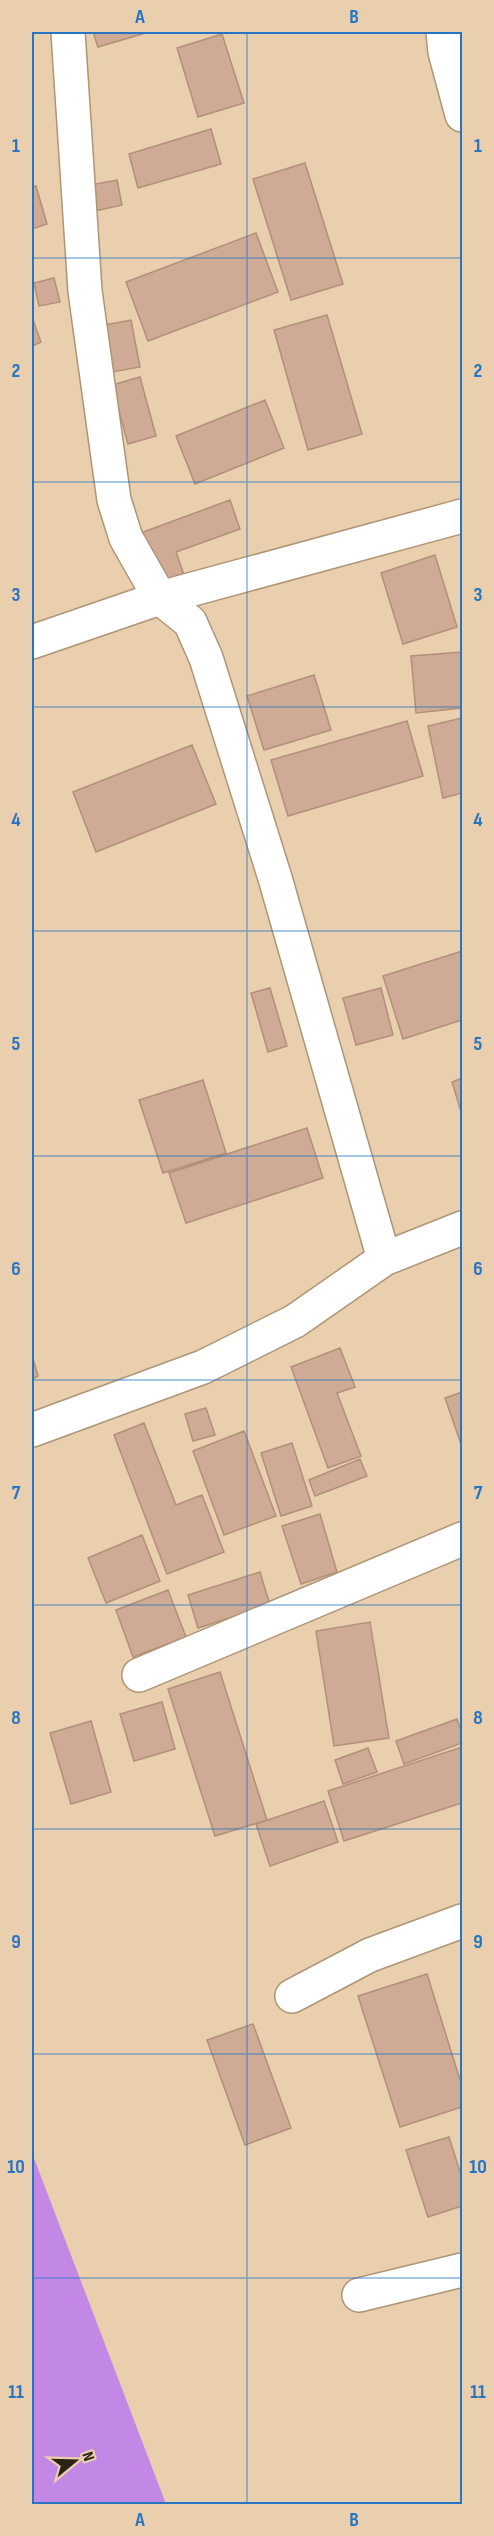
<svg xmlns="http://www.w3.org/2000/svg" width="494" height="2536" viewBox="0 0 494 2536" font-family="'Sofia Sans Condensed',sans-serif">
<rect width="100%" height="100%" fill="#eacfae"/>
<path fill="#c387e6" d="M 32,2153 L 166,2504 L 32,2504 Z"/>
<path fill="#cfab95" stroke="#b28f7a" stroke-width="1.5" d="M 93,32 L 149,32 L 98,47 Z
M 222,34 L 244,103 L 198,117 L 177,48 Z
M 211,129 L 221,164 L 138,188 L 129,154 Z
M 305,163 L 343,284 L 291,300 L 253,179 Z
M 117,180 L 122,205 L 95,211 L 90,185 Z
M 36,186 L 47,224 L 32,229 L 32,187 Z
M 256,233 L 278,292 L 148,341 L 126,282 Z
M 54,278 L 60,302 L 39,306 L 34,283 Z
M 327,315 L 362,434 L 308,450 L 274,330 Z
M 32,317 L 41,342 L 32,346 Z
M 131,320 L 140,367 L 113,372 L 104,325 Z
M 140,377 L 156,436 L 128,444 L 112,385 Z
M 265,400 L 284,448 L 195,484 L 176,436 Z
M 230,500 L 240,529 L 176,552 L 184,575 L 157,585 L 138,534 Z
M 435,555 L 457,627 L 403,644 L 381,573 Z
M 462,652 L 462,708 L 416,713 L 411,656 Z
M 314,675 L 331,730 L 264,750 L 247,696 Z
M 462,718 L 462,793 L 443,798 L 428,726 Z
M 407,721 L 423,776 L 288,816 L 271,760 Z
M 192,745 L 216,804 L 96,852 L 73,792 Z
M 462,951 L 462,1020 L 403,1039 L 383,976 Z
M 270,988 L 287,1046 L 268,1052 L 251,993 Z
M 381,988 L 393,1035 L 356,1045 L 343,998 Z
M 462,1078 L 462,1115 L 452,1082 Z
M 203,1080 L 226,1153 L 163,1173 L 139,1100 Z
M 307,1128 L 323,1178 L 186,1223 L 169,1173 Z
M 340,1348 L 355,1387 L 337,1393 L 361,1456 L 328,1468 L 291,1367 Z
M 32,1355 L 38,1376 L 32,1379 Z
M 462,1392 L 462,1447 L 445,1398 Z
M 206,1408 L 215,1435 L 193,1441 L 185,1414 Z
M 144,1423 L 176,1505 L 202,1495 L 224,1552 L 167,1574 L 114,1435 Z
M 244,1431 L 276,1516 L 224,1535 L 193,1451 Z
M 292,1443 L 312,1506 L 281,1516 L 261,1453 Z
M 360,1459 L 367,1476 L 315,1496 L 309,1480 Z
M 320,1514 L 337,1572 L 301,1584 L 282,1526 Z
M 142,1535 L 160,1581 L 106,1603 L 88,1558 Z
M 260,1572 L 270,1605 L 198,1628 L 188,1595 Z
M 168,1590 L 186,1637 L 133,1657 L 116,1610 Z
M 370,1622 L 389,1738 L 334,1746 L 316,1631 Z
M 220,1672 L 267,1820 L 215,1836 L 168,1689 Z
M 162,1702 L 175,1749 L 134,1761 L 120,1714 Z
M 457,1719 L 462,1734 L 462,1743 L 404,1764 L 396,1741 Z
M 91,1721 L 111,1792 L 71,1804 L 50,1733 Z
M 462,1747 L 462,1803 L 344,1841 L 328,1791 Z
M 368,1748 L 377,1772 L 343,1784 L 335,1760 Z
M 324,1801 L 338,1842 L 270,1866 L 256,1824 Z
M 427,1974 L 462,2086 L 462,2107 L 400,2127 L 358,1996 Z
M 253,2024 L 291,2128 L 245,2145 L 207,2040 Z
M 449,2137 L 462,2178 L 462,2206 L 428,2217 L 406,2150 Z"/>
<g fill="none" stroke-linecap="round" stroke-linejoin="round">
<defs>
<path id="minor" d="M 68,32 L 85,291 L 114,500 L 126,538 L 160,598 L 190,622 L 206,658 L 275,878 L 384,1259
M 443,32 L 445,52 L 462,115
M 32,642 L 160,598 L 462,516
M 32,1430 L 203,1367 L 295,1321 L 384,1259 L 462,1228
M 139,1675 L 462,1539
M 292,1996 L 370,1955 L 462,1921
M 359,2295 L 462,2270"/>
</defs>
<use href="#minor" stroke="#ae9576" stroke-width="36"/>
<use href="#minor" stroke="#fff" stroke-width="33"/>
</g>
<path fill="none" stroke="#2675c4" stroke-width="1.5" stroke-opacity="0.55" d="M 247,32 L 247,2504M 32,258 L 462,258M 32,482 L 462,482M 32,707 L 462,707M 32,931 L 462,931M 32,1156 L 462,1156M 32,1380 L 462,1380M 32,1605 L 462,1605M 32,1829 L 462,1829M 32,2054 L 462,2054M 32,2278 L 462,2278"/>
<rect width="494" height="2536" fill="none" stroke="#eacfae" stroke-width="66"/>
<g transform="translate(75 2461) rotate(71)" stroke="#eacfae" stroke-width="4.5" paint-order="stroke">
<path d="M0-4.5L10 22L0 15L-10 22Z" fill="#2c2216"/>
<text y="-9" font-size="16" font-weight="bold" text-anchor="middle" fill="#2c2216">N</text>
</g>
<rect x="33" y="33" width="428" height="2470" fill="none" stroke="#2675c4" stroke-width="2"/>
<g font-size="20" text-anchor="middle" font-weight="bold" fill="#2675c4">
<text x="140" y="23">A</text>
<text x="354" y="23">B</text>
<text x="16" y="152">1</text>
<text x="478" y="152">1</text>
<text x="16" y="377">2</text>
<text x="478" y="377">2</text>
<text x="16" y="601">3</text>
<text x="478" y="601">3</text>
<text x="16" y="826">4</text>
<text x="478" y="826">4</text>
<text x="16" y="1050">5</text>
<text x="478" y="1050">5</text>
<text x="16" y="1275">6</text>
<text x="478" y="1275">6</text>
<text x="16" y="1499">7</text>
<text x="478" y="1499">7</text>
<text x="16" y="1724">8</text>
<text x="478" y="1724">8</text>
<text x="16" y="1948">9</text>
<text x="478" y="1948">9</text>
<text x="16" y="2173">10</text>
<text x="478" y="2173">10</text>
<text x="16" y="2398">11</text>
<text x="478" y="2398">11</text>
<text x="140" y="2526">A</text>
<text x="354" y="2526">B</text>
</g>
</svg>
